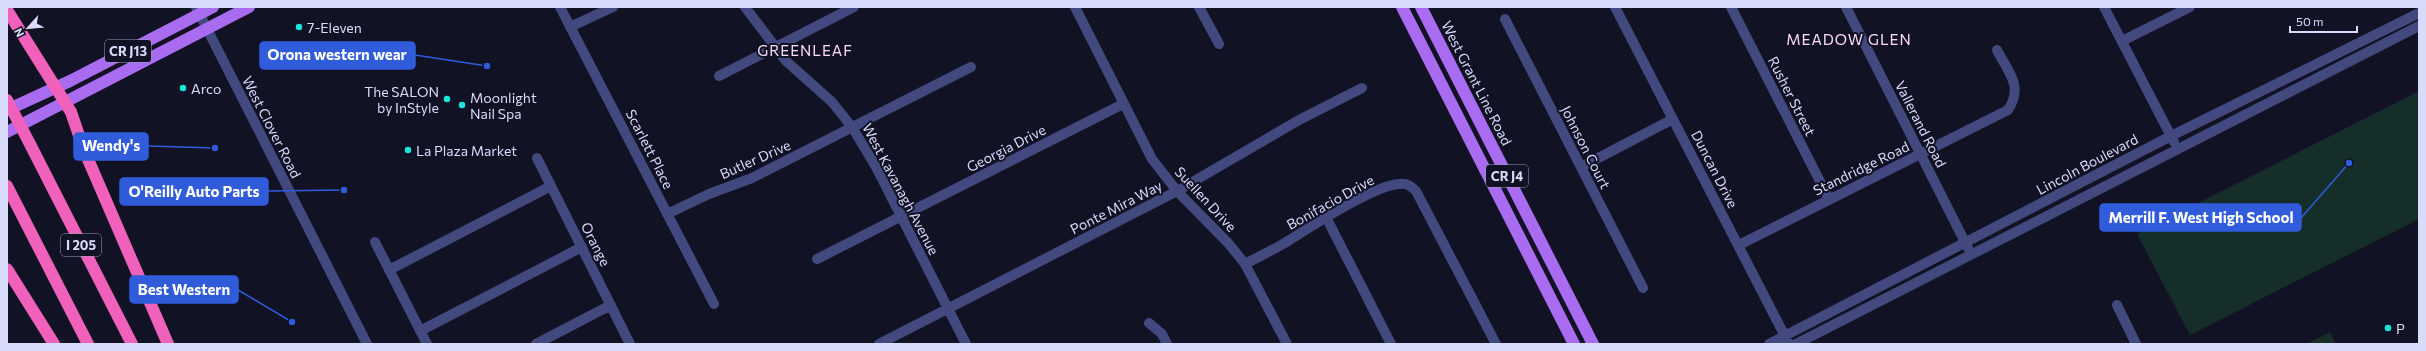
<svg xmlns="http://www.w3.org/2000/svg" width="2426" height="351" viewBox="0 0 2426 351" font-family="Commissioner,sans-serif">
<rect width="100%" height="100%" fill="#121225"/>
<path fill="#152e29" d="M 2419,91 L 2419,219 L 2190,335 L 2137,234 Z
M 2330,332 L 2336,344 L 2307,344 Z"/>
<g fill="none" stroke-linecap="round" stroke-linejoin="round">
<path stroke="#41497f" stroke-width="10" d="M 196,7 L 367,344
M 560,7 L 714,304
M 745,7 L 786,61 L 832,102 L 852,127 L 876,167 L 966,344
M 1075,7 L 1152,159 L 1177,191 L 1229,244 L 1245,264 L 1287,344
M 1199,7 L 1219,44
M 1615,7 L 1789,344
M 1731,7 L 1829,199
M 1846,7 L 1968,248
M 2104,7 L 2174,142
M 1505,19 L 1643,288
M 570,27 L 613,7
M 2122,41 L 2190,7
M 719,76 L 854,7
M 537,158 L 630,344
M 1581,167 L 1673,119
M 667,214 L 709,194 L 752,178 L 971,67
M 1326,217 L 1391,344
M 375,242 L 427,344
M 1739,245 L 2008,110 C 2024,86 2008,72 1997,50
M 817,259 L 1123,104
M 1245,264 C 1258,257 1271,251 1283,244 C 1306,230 1375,184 1400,184 C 1407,183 1411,186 1416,191 L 1496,344
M 389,270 L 551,186
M 2117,305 L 2136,344
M 1149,323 L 1162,334 L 1167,344
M 420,331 L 582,247
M 536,344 L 611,305
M 879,344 L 1177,191 L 1299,120 L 1362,88
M 1769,344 L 2171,136 L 2419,13
M 1796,344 L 2419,26"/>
<path stroke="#a96bf0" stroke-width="12" d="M 1402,7 L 1574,344
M 1421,7 L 1593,344
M 7,110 L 70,81 L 213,7
M 7,132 L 249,7"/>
<path stroke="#ef61bb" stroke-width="12" d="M 7,10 L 71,112 L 84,150 L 168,344
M 31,146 L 132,344
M 7,186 L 88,344
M 7,269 L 54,344"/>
<path stroke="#ef61bb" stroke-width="12" d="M 7,100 L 31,146"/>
</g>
<g fill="#19e7db" stroke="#121225" stroke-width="1.5">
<circle cx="299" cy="27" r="4"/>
<circle cx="183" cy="88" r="4"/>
<circle cx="447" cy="99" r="4"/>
<circle cx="462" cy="105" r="4"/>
<circle cx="408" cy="150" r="4"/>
<circle cx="2388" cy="328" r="4"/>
</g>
<g text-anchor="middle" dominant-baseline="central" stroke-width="4" stroke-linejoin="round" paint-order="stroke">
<g fill="#121225" stroke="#9d9fbb" stroke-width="1">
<rect x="105" y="40" width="46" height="22" rx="3"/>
<rect x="1486" y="165" width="42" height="22" rx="3"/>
<rect x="61" y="234" width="40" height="22" rx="3"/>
</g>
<g font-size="13" font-weight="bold" fill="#d9dbfb">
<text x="128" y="51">CR J13</text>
<text x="1507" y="176">CR J4</text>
<text x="81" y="245">I 205</text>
</g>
<g font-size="14" fill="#d9dbfb" stroke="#121225" text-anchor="start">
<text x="307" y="27">7-Eleven</text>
<text x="191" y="88">Arco</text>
<text x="439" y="91" text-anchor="end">The SALON<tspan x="439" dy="16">by InStyle</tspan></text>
<text x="470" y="97">Moonlight<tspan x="470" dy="16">Nail Spa</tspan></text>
<text x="416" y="150">La Plaza Market</text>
<text x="2396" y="328">P</text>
</g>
<g font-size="14" fill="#d9dbfb" stroke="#121225">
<text transform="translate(1477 83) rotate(63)">West Grant Line Road</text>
<text transform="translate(1792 96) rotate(63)">Rusher Street</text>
<text transform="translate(1921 124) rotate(63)">Vallerand Road</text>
<text transform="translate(272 127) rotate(63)">West Clover Road</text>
<text transform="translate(1586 147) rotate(63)">Johnson Court</text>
<text transform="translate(1006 148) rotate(-27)">Georgia Drive</text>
<text transform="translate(650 149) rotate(63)">Scarlett Place</text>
<text transform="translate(755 159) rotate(-24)">Butler Drive</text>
<text transform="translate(2087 164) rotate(-28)">Lincoln Boulevard</text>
<text transform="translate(1861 168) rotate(-26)">Standridge Road</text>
<text transform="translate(1715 169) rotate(63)">Duncan Drive</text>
<text transform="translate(901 189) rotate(62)">West Kavanagh Avenue</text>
<text transform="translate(1206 199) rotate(47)">Suellen Drive</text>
<text transform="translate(1330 202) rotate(-29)">Bonifacio Drive</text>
<text transform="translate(1116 207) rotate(-27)">Ponte Mira Way</text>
<text transform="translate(596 244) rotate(63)">Orange</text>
</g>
<g font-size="15" letter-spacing="1" fill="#fbdbf5" stroke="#121225">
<text x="1849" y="39">MEADOW GLEN</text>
<text x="805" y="50">GREENLEAF</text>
</g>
</g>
<path fill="none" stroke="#305cdc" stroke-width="1.5" d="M487 66L415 55M215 148L148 146M344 190L268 191M2349 163L2301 218M292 322L238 290"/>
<g fill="#305cdc" stroke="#121225" stroke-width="1.5">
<circle cx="487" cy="66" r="4"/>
<circle cx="215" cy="148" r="4"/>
<circle cx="344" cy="190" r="4"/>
<circle cx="2349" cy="163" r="4"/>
<circle cx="292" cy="322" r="4"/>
</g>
<g fill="#305cdc" stroke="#305cdc" stroke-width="1.5">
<rect x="260" y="42" width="155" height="27" rx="4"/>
<rect x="74" y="133" width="74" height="27" rx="4"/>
<rect x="120" y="178" width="148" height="27" rx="4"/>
<rect x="2100" y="204" width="201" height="27" rx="4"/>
<rect x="130" y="276" width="108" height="27" rx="4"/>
</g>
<g font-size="15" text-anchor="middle" font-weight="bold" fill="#fff">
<text x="337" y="60">Orona western wear</text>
<text x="111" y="151">Wendy's</text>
<text x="194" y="197">O'Reilly Auto Parts</text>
<text x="2201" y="223">Merrill F. West High School</text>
<text x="184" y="295">Best Western</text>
</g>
<rect width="2426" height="351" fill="none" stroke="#d9dbfb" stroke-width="16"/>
<g transform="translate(28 28) rotate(243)" stroke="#121225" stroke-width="3" paint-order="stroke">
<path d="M0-3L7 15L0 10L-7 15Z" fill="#d9dbfb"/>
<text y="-6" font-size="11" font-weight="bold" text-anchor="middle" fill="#d9dbfb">N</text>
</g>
<path d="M2290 26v6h67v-6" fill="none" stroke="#d9dbfb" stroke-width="2"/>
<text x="2296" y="26" font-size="12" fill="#d9dbfb" stroke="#121225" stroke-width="3" paint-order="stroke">50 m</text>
</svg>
